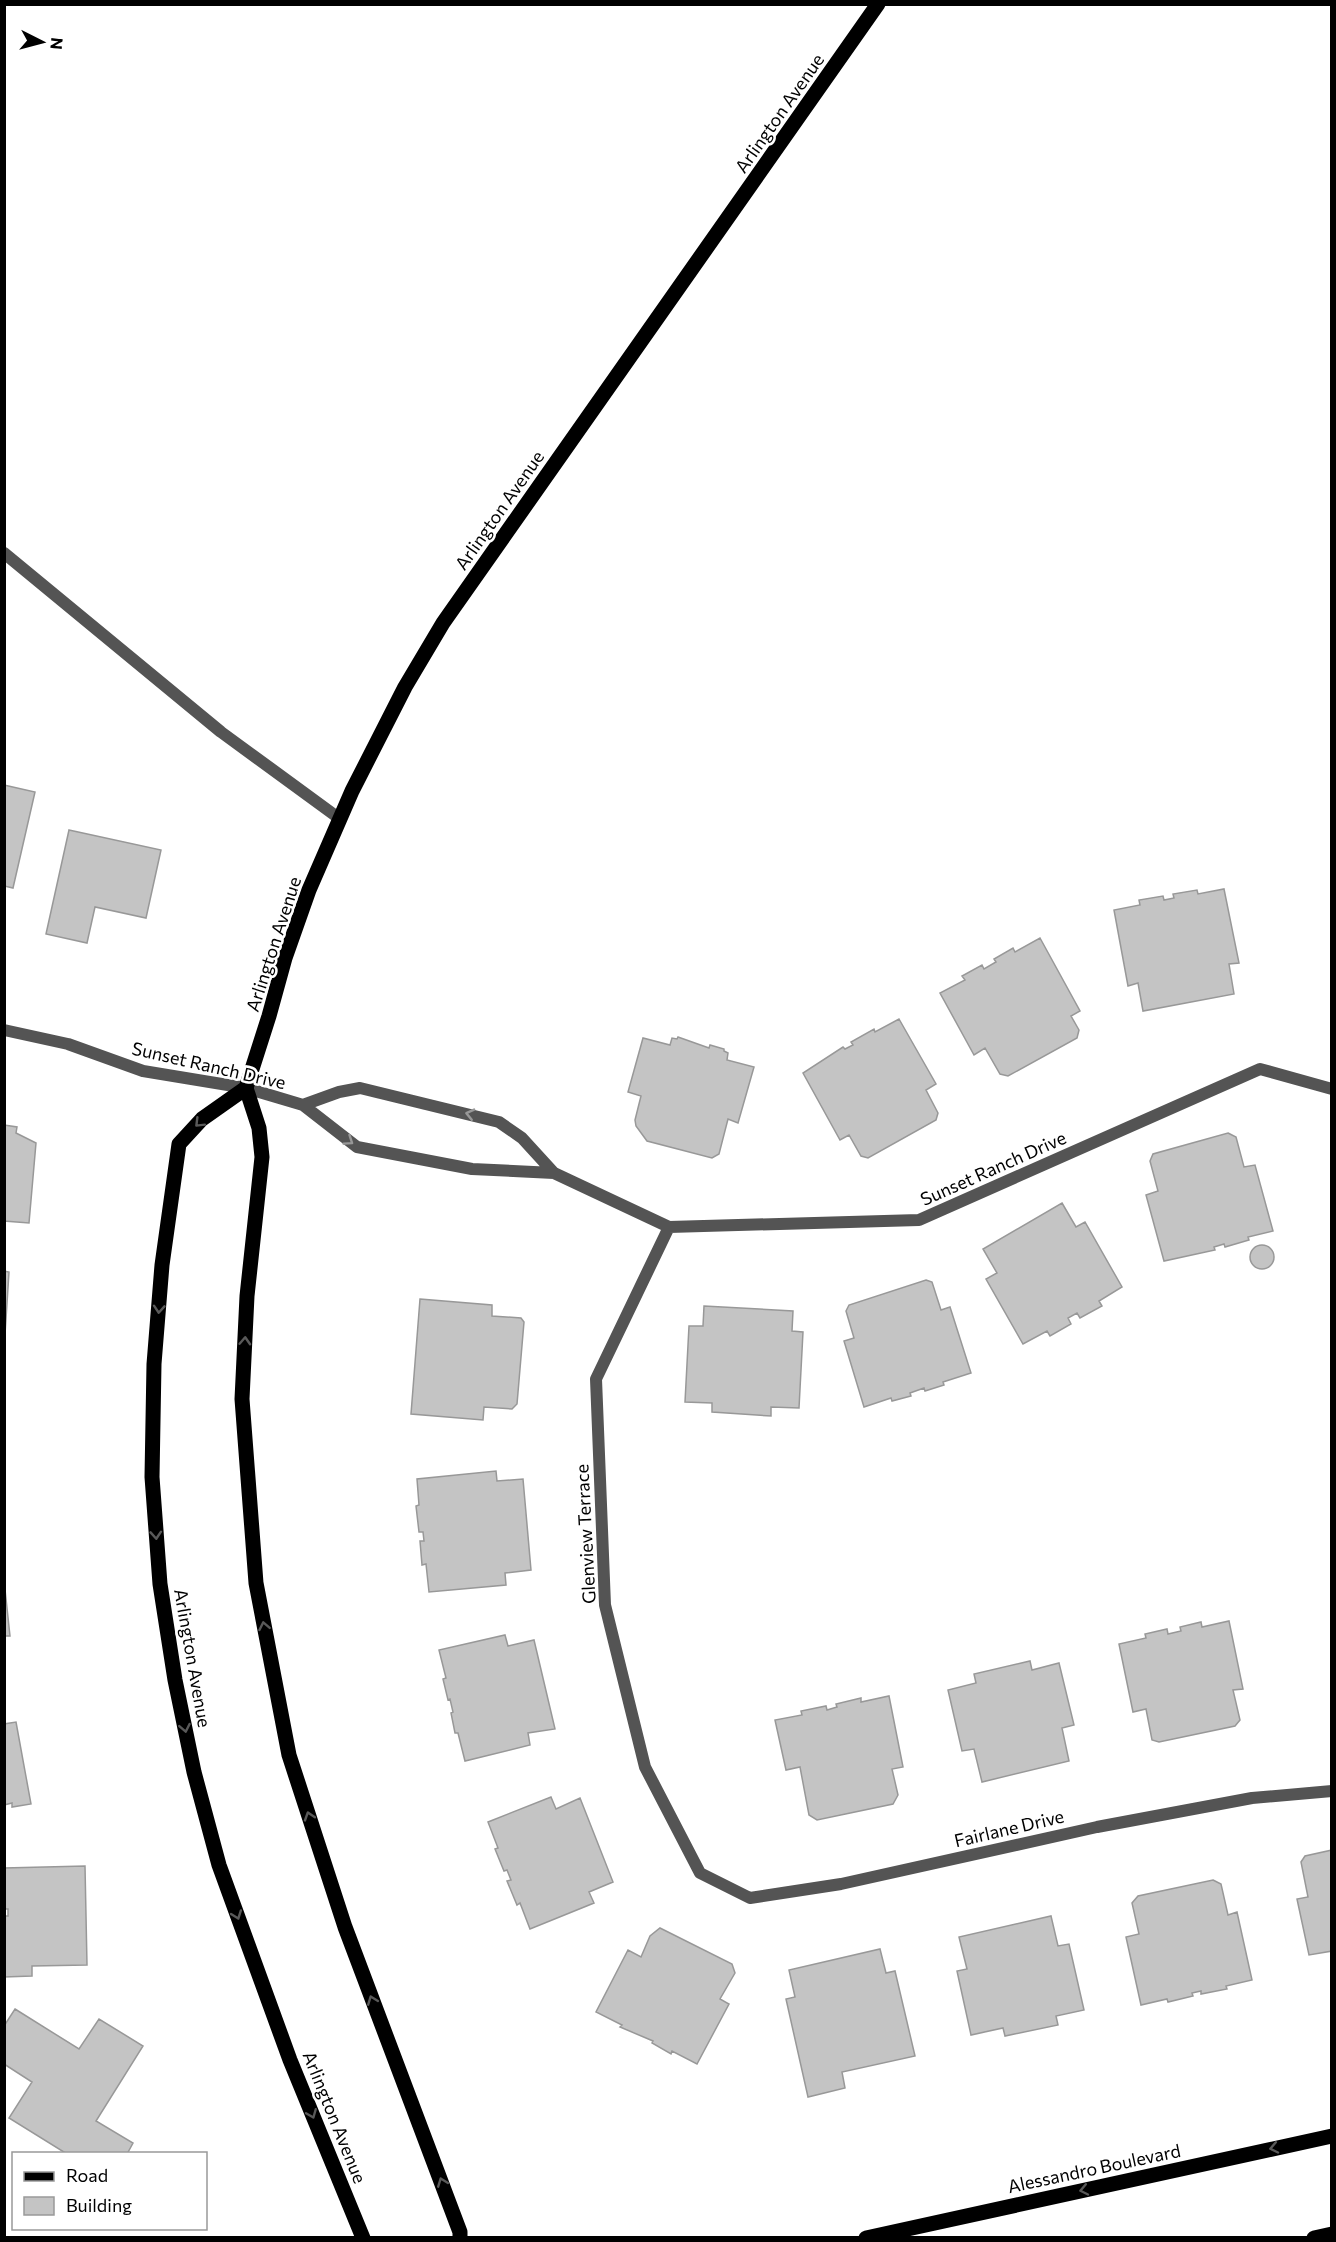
<svg xmlns="http://www.w3.org/2000/svg" width="1336" height="2242" viewBox="0 0 1336 2242" font-family="Commissioner,sans-serif">
<rect width="100%" height="100%" fill="#fff"/>
<path fill="#c4c4c4" stroke="#989898" stroke-width="1.5" d="M 4,785 L 35,792 L 13,888 L 4,886 Z
M 69,830 L 161,850 L 146,918 L 95,907 L 87,943 L 46,934 Z
M 1224,889 L 1239,963 L 1229,964 L 1234,994 L 1143,1011 L 1138,983 L 1128,986 L 1114,910 L 1140,905 L 1139,900 L 1163,896 L 1164,900 L 1174,898 L 1173,894 L 1197,890 L 1198,894 Z
M 1040,938 L 1080,1011 L 1071,1016 L 1079,1030 L 1077,1038 L 1008,1076 L 1000,1074 L 985,1048 L 974,1055 L 940,993 L 965,980 L 962,976 L 982,965 L 984,969 L 996,962 L 994,959 L 1013,948 L 1015,952 Z
M 899,1019 L 936,1084 L 926,1090 L 938,1113 L 936,1120 L 868,1158 L 861,1156 L 849,1135 L 840,1140 L 803,1073 L 843,1047 L 845,1049 L 853,1045 L 851,1042 L 874,1029 L 875,1032 Z
M 678,1037 L 709,1048 L 710,1045 L 724,1049 L 724,1051 L 728,1053 L 727,1060 L 754,1067 L 738,1123 L 728,1119 L 719,1154 L 712,1158 L 647,1141 L 636,1126 L 635,1120 L 641,1096 L 628,1092 L 643,1038 L 670,1045 L 672,1038 L 677,1039 Z
M 4,1125 L 17,1127 L 16,1133 L 36,1143 L 29,1223 L 4,1221 Z
M 1228,1133 L 1236,1137 L 1244,1167 L 1255,1165 L 1273,1231 L 1248,1237 L 1249,1240 L 1225,1247 L 1224,1244 L 1214,1247 L 1215,1250 L 1164,1261 L 1146,1195 L 1158,1191 L 1150,1161 L 1153,1154 Z
M 1062,1203 L 1076,1227 L 1085,1222 L 1122,1287 L 1099,1301 L 1102,1306 L 1080,1318 L 1077,1313 L 1068,1318 L 1071,1324 L 1050,1336 L 1047,1331 L 1023,1344 L 986,1279 L 997,1273 L 983,1249 Z
M1250 1257a12 12 0 1 1 24 0a12 12 0 1 1-24 0Z
M 4,1271 L 9,1272 L 4,1350 Z
M 926,1280 L 932,1282 L 941,1310 L 950,1307 L 971,1373 L 943,1382 L 944,1385 L 925,1391 L 924,1388 L 910,1393 L 911,1396 L 892,1401 L 891,1398 L 864,1407 L 844,1341 L 854,1338 L 846,1311 L 849,1305 Z
M 420,1299 L 492,1305 L 492,1316 L 521,1318 L 524,1322 L 517,1404 L 512,1409 L 484,1407 L 483,1420 L 411,1414 Z
M 704,1306 L 793,1311 L 792,1331 L 803,1332 L 799,1408 L 771,1407 L 771,1416 L 712,1412 L 712,1403 L 685,1402 L 689,1326 L 703,1326 Z
M 496,1471 L 497,1481 L 523,1479 L 531,1570 L 505,1573 L 506,1585 L 429,1592 L 426,1564 L 422,1565 L 420,1541 L 424,1541 L 423,1532 L 419,1532 L 416,1506 L 419,1505 L 417,1479 Z
M 4,1580 L 10,1636 L 4,1636 Z
M 1229,1621 L 1243,1689 L 1233,1690 L 1240,1720 L 1235,1726 L 1159,1742 L 1152,1740 L 1146,1709 L 1133,1712 L 1119,1644 L 1146,1638 L 1145,1634 L 1167,1629 L 1168,1634 L 1181,1631 L 1180,1627 L 1201,1622 L 1202,1627 Z
M 505,1635 L 508,1646 L 534,1640 L 555,1729 L 528,1733 L 530,1745 L 465,1761 L 458,1733 L 455,1733 L 451,1713 L 453,1712 L 450,1699 L 448,1700 L 443,1679 L 446,1678 L 439,1650 Z
M 1030,1661 L 1032,1670 L 1059,1663 L 1074,1725 L 1062,1728 L 1069,1761 L 982,1782 L 974,1749 L 962,1751 L 948,1690 L 976,1683 L 974,1674 Z
M 889,1696 L 903,1767 L 892,1769 L 898,1795 L 893,1804 L 817,1820 L 809,1815 L 800,1767 L 786,1770 L 775,1720 L 802,1715 L 801,1711 L 826,1706 L 827,1710 L 837,1707 L 836,1704 L 861,1698 L 861,1702 Z
M 16,1722 L 31,1804 L 12,1807 L 12,1803 L 4,1805 L 4,1724 Z
M 551,1797 L 556,1809 L 580,1798 L 613,1882 L 589,1892 L 594,1903 L 530,1929 L 520,1903 L 517,1905 L 507,1881 L 511,1880 L 507,1870 L 504,1871 L 495,1849 L 498,1848 L 488,1822 Z
M 1332,1850 L 1332,1951 L 1309,1955 L 1297,1899 L 1308,1897 L 1301,1862 L 1305,1856 Z
M 85,1866 L 87,1965 L 32,1966 L 32,1976 L 4,1977 L 4,1916 L 8,1916 L 8,1909 L 4,1909 L 4,1868 Z
M 1213,1880 L 1221,1884 L 1228,1915 L 1237,1912 L 1252,1980 L 1226,1986 L 1227,1989 L 1201,1994 L 1201,1991 L 1192,1993 L 1193,1996 L 1168,2002 L 1167,1999 L 1141,2005 L 1126,1937 L 1139,1934 L 1132,1903 L 1138,1896 Z
M 1051,1916 L 1058,1946 L 1069,1944 L 1084,2010 L 1056,2016 L 1058,2025 L 1005,2036 L 1003,2028 L 971,2035 L 957,1971 L 967,1969 L 959,1937 Z
M 660,1928 L 732,1964 L 735,1973 L 720,1999 L 729,2004 L 697,2064 L 672,2051 L 671,2054 L 652,2043 L 653,2041 L 620,2027 L 622,2025 L 596,2012 L 628,1950 L 641,1957 L 650,1936 Z
M 880,1949 L 886,1973 L 895,1971 L 915,2056 L 842,2072 L 845,2088 L 808,2097 L 786,1999 L 795,1997 L 789,1970 Z
M 15,2009 L 79,2049 L 99,2019 L 143,2046 L 96,2121 L 133,2143 L 127,2154 L 67,2154 L 9,2118 L 32,2082 L 4,2064 L 4,2026 Z"/>
<g fill="none" stroke-linecap="round" stroke-linejoin="round">
<path stroke="#545454" stroke-width="12" d="M 4,553 L 221,732 L 340,819"/>
<path stroke="#545454" stroke-width="12" d="M 4,1030 L 68,1044 L 143,1071 L 246,1088 L 303,1105 L 357,1147 L 472,1169 L 554,1173
M 303,1105 L 339,1092 L 360,1088 L 499,1122 L 522,1138 L 554,1173 L 669,1227 L 919,1220 L 1260,1069 L 1332,1089
M 669,1227 L 596,1379 L 605,1605 L 645,1767 L 700,1873 L 750,1898 L 841,1884 L 1097,1827 L 1252,1798 L 1332,1791"/>
<path stroke="#000" stroke-width="15" d="M 246,1088 L 202,1119 L 179,1144 L 162,1265 L 154,1364 L 152,1477 L 160,1584 L 175,1680 L 194,1772 L 219,1865 L 290,2060 L 363,2238
M 460,2238 L 460,2232 L 345,1927 L 289,1755 L 256,1583 L 242,1399 L 247,1296 L 262,1157 L 259,1128 L 246,1088 L 269,1016 L 285,958 L 309,890 L 352,791 L 405,687 L 443,623 L 878,4
M 866,2238 L 1332,2136
M 1314,2238 L 1332,2234"/>
</g>
<defs><path id="oneway-chevron" d="M-2-3.5L2.5 0L-2 3.5" fill="none" stroke-width="1.6" stroke-linecap="round" stroke-linejoin="round" transform="scale(1.5)"/></defs>
<g stroke="#989898">
<use href="#oneway-chevron" transform="translate(470 1114) rotate(-167)"/>
<use href="#oneway-chevron" transform="translate(349 1141) rotate(34)"/>
</g>
<g stroke="#595959">
<use href="#oneway-chevron" transform="translate(199 1123) rotate(135)"/>
<use href="#oneway-chevron" transform="translate(159 1309) rotate(94)"/>
<use href="#oneway-chevron" transform="translate(245 1341) rotate(-87)"/>
<use href="#oneway-chevron" transform="translate(156 1535) rotate(86)"/>
<use href="#oneway-chevron" transform="translate(264 1626) rotate(-101)"/>
<use href="#oneway-chevron" transform="translate(185 1728) rotate(79)"/>
<use href="#oneway-chevron" transform="translate(309 1816) rotate(-108)"/>
<use href="#oneway-chevron" transform="translate(237 1915) rotate(70)"/>
<use href="#oneway-chevron" transform="translate(372 2000) rotate(-111)"/>
<use href="#oneway-chevron" transform="translate(312 2114) rotate(68)"/>
<use href="#oneway-chevron" transform="translate(1274 2148) rotate(168)"/>
<use href="#oneway-chevron" transform="translate(442 2182) rotate(-111)"/>
<use href="#oneway-chevron" transform="translate(1084 2190) rotate(168)"/>
</g>
<g text-anchor="middle" dominant-baseline="central" stroke-width="5" stroke-linejoin="round" paint-order="stroke">
<g font-size="18" fill="#000" stroke="#fff">
<text transform="translate(779 113) rotate(-55)">Arlington Avenue</text>
<text transform="translate(499 510) rotate(-55)">Arlington Avenue</text>
<text transform="translate(273 944) rotate(-72)">Arlington Avenue</text>
<text transform="translate(209 1065) rotate(13)">Sunset Ranch Drive</text>
<text transform="translate(993 1168) rotate(-24)">Sunset Ranch Drive</text>
<text transform="translate(585 1534) rotate(-93)">Glenview Terrace</text>
<text transform="translate(193 1658) rotate(80)">Arlington Avenue</text>
<text transform="translate(1009 1828) rotate(-13)">Fairlane Drive</text>
<text transform="translate(335 2117) rotate(68)">Arlington Avenue</text>
<text transform="translate(1094 2168) rotate(-12)">Alessandro Boulevard</text>
</g>
</g>
<rect width="1336" height="2242" fill="none" stroke="#000000" stroke-width="12"/>
<rect x="12" y="2152" width="195" height="78" fill="#ffffff" stroke="#999999" stroke-width="1.5"/>
<rect x="24" y="2172" width="30" height="9" fill="#000000" stroke="#999999" stroke-width="1.5"/>
<text x="66" y="2182" font-size="18" fill="#000000">Road</text>
<rect x="24" y="2197" width="30" height="18" fill="#c4c4c4" stroke="#999999" stroke-width="1.5"/>
<text x="66" y="2212" font-size="18" fill="#000000">Building</text>
<g transform="translate(42 42) rotate(96)" stroke="#ffffff" stroke-width="4.5" paint-order="stroke">
<path d="M0-4.5L10 22L0 15L-10 22Z" fill="#000000"/>
<text y="-9" font-size="16" font-weight="bold" text-anchor="middle" fill="#000000">N</text>
</g>
</svg>
